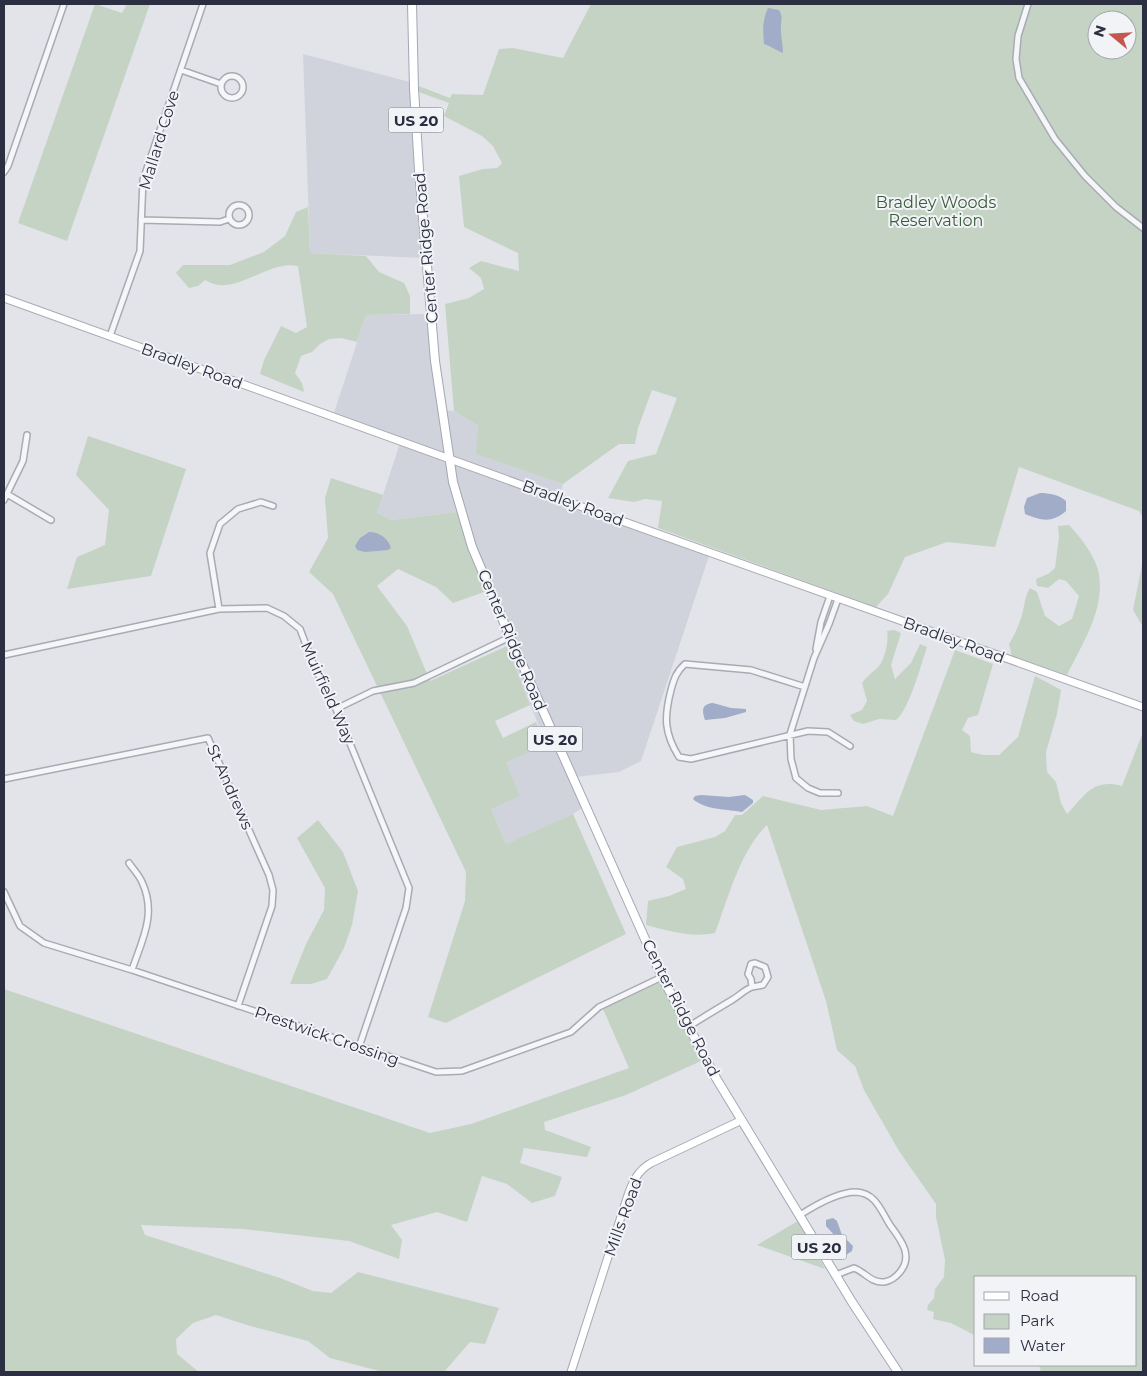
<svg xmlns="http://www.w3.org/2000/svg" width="1147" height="1376" viewBox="0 0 1147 1376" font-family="Montserrat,sans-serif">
<rect width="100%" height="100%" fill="#e3e4ea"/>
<path fill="#d1d3dc" d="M 303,54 L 410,82 L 423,258 L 310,253 Z
M 427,314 L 439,410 L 454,411 L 478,426 L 477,454 L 563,484 L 558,501 L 709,556 L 641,761 L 619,772 L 576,777 L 588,804 L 573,814 L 506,844 L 491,809 L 506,763 L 546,744 L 507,646 L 457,512 L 392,520 L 377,513 L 400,443 L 332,419 L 366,315 Z"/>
<path fill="#c5d3c4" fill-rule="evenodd" d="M 95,4 L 122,13 L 127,4 L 150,4 L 67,241 L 18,223 Z
M 591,4 L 1143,4 L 1143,518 L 1139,511 L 1019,467 L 995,547 L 947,542 L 905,557 L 888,594 L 876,607 L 658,528 L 662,501 L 645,499 L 634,502 L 608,498 L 628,461 L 656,454 L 677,398 L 652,390 L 638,428 L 635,444 L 619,444 L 563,484 L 476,454 L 478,426 L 454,411 L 445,304 L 469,298 L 484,289 L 481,278 L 469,268 L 481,261 L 519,271 L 518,253 L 464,227 L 459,176 L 483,169 L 497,168 L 502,163 L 493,146 L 482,136 L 444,116 L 449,103 L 416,91 L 416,85 L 450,98 L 452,94 L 483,95 L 499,49 L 513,48 L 563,58 ZM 1097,20 L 1127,20 L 1127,50 L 1097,50 Z
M 308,207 L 310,253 L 366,256 L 379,272 L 404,283 L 410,296 L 410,314 L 366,315 L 357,342 L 341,338 L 329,339 L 320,344 L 312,352 L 301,356 L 295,373 L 302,383 L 304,392 L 260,374 L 264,360 L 281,326 L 296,333 L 307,327 L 298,266 C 267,259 235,299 205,280 L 198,286 L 189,288 L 176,273 L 183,265 L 230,265 L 264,252 L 285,236 L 296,212 Z
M 88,436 L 186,469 L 151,576 L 67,589 L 77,557 L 105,545 L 109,510 L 76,475 Z
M 331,478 L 383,495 L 377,513 L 392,520 L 457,512 L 487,591 L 453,603 L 436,587 L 398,569 L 377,586 L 407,626 L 430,681 L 507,646 L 530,705 L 495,721 L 503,738 L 536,722 L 546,744 L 506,763 L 520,796 L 491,809 L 506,844 L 573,814 L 626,934 L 446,1023 L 428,1017 L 465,901 L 466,872 L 333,594 L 309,572 L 328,538 L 325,498 Z
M 1069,525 C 1080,537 1094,554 1098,570 C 1107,607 1082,644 1067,675 L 1012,656 L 1009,644 C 1015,634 1020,623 1023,611 C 1025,602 1025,596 1030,588 L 1037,592 L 1045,616 L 1059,626 L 1072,619 L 1079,596 L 1066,581 L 1059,579 L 1048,588 L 1037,586 L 1036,579 L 1048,574 L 1055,568 L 1059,537 L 1058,526 Z
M 1143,560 L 1143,627 L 1133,610 Z
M 894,630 L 901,633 L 891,665 L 895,679 L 911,663 L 920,644 L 927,647 C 921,665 909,710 896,720 L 879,719 L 863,724 L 854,721 L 850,715 L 862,710 L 867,701 L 862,683 C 867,676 873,672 879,666 C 885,658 889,641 887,631 Z
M 955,650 L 993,664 L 978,715 L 968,718 L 962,730 L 970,736 L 971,752 L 983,755 L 999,755 L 1018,737 L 1035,676 L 1061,690 L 1057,714 L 1046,752 L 1047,772 L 1056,782 L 1061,803 L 1067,814 C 1085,796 1092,778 1122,786 L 1143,732 L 1143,1372 L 1041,1372 L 1039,1365 L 1136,1365 L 1136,1277 L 976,1277 L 976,1336 L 951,1323 L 933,1319 L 934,1312 L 927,1310 L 928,1305 L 934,1298 L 935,1289 L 944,1277 L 945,1260 L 936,1217 L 936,1204 L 899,1151 L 864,1090 L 855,1066 L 837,1050 L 826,1001 L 767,825 C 740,851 728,899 715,933 C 691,938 669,931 646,925 L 648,901 L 669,896 L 686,889 L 683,879 L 666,867 L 677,847 L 715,837 L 725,831 L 735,815 L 742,815 L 763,796 L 821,810 L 867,806 L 893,816 Z
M 318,820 L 343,852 L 358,891 L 352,925 L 344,948 L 327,979 L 311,984 L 290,984 L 306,944 L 324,910 L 325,888 L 297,838 Z
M 661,982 L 701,1061 L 626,1095 L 544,1122 L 545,1130 L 591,1147 L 587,1157 L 524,1148 L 520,1163 L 562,1177 L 555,1196 L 532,1203 L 507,1184 L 482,1176 L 467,1222 L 437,1212 L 391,1225 L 402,1240 L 399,1259 L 349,1241 L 243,1229 L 141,1225 L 145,1235 L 280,1278 L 313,1291 L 331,1293 L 358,1272 L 499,1308 L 485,1344 L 470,1342 L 444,1372 L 383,1372 L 330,1358 L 308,1341 L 250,1326 L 216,1315 L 193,1323 L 176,1339 L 177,1354 L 199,1372 L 4,1372 L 4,989 L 430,1133 L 471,1124 L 629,1068 L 603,1009 Z
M 798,1221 L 825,1269 L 757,1245 Z"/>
<path fill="#a0acc8" d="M 768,8 L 779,10 C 784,18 780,22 781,31 C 781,38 783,45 783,53 C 777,51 771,46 764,44 C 763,31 762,21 768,8 Z
M 1040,493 C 1049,493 1060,495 1066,501 L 1066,511 C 1052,523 1042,521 1025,514 L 1024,507 L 1027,498 Z
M 369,532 C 379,532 388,538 391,548 L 388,550 L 365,552 L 357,550 L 355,546 L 360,538 Z
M 713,703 L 731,708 L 746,709 L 746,712 L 725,718 L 705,720 C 702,711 701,704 713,703 Z
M 701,795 L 729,797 L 745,795 L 753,800 L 753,803 L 742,812 C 726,809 705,810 693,799 L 695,796 Z
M 833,1218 L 837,1221 L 842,1235 L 853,1246 L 852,1251 L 846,1255 L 839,1251 L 835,1236 L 826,1226 L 826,1220 Z"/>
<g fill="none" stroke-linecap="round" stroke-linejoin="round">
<defs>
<path id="street" d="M 1028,4 L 1018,36 L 1016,59 L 1019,78 L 1055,139 L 1085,176 L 1116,207 L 1143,228
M 181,70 L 221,84
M221 87a11 11 0 1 1 22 0a11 11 0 1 1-22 0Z
M 4,172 L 8,166 L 64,4
M229 215a10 10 0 1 1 20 0a10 10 0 1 1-20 0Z
M 141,220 L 220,222 L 229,219
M 110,336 L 140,251 L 143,180 L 203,4
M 7,494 L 51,520
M 4,500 L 23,461 L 27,435
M 838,599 L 829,624 L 814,658 L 790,734 L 791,759 L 796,778 L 808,788 L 820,793 L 838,793
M 219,609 L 210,553 L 220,524 L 238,509 L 261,502 L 273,506
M 816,649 L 821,622 L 830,596
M 4,655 L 219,609 L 267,608 L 284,616 L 300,629 L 314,666 L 336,709 L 409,888 L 406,908 L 359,1047
M 805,687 L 751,670 L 685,664 C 676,672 674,679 671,690 C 664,717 664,733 679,757 L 691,759 L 808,731 L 828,732 L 850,746
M 336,709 L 373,691 L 414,683 L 510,637
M 4,779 L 208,738 L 269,875 L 273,890 L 272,906 L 238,1006
M 129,863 C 133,869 139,875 142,882 C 157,914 142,940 132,970
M 4,892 L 20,926 L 44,943 L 132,970 L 436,1072 L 462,1071 L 571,1032 L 599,1007 L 662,977
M 688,1027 C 702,1018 717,1009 732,1000 C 739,996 744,990 752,987 L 763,985 L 768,977 L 765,967 L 755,963 L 751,964 L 748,974 L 751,979 L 752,987
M 800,1215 C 814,1206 838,1192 856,1192 C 876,1193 881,1211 890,1225 C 900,1239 914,1255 900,1272 C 896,1277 891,1281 884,1282 C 871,1283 865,1272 854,1268 L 836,1275"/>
<path id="secondary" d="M 4,298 C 383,435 763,573 1143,707
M 571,1372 L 627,1198 C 632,1183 637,1171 651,1163 L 742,1120"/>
<path id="primary" d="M 412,4 L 414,89 L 419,170 L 435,361 L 453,482 L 472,547 L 510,637 L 662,977 L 716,1078 L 852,1302 L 898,1372"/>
</defs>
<use href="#street" stroke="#a8aab4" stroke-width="8"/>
<use href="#secondary" stroke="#a8aab4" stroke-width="9"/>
<use href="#primary" stroke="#a3a7b5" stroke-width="10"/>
<use href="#street" stroke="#f5f6f8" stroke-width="5"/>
<use href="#secondary" stroke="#fff" stroke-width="7"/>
<use href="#primary" stroke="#fff" stroke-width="8"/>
</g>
<g text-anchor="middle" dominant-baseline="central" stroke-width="4" stroke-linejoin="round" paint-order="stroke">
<g fill="#f2f3f7" stroke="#676a78" stroke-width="1">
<rect x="388.5" y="107.5" width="55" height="25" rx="4"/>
<rect x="527.5" y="726.5" width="55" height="25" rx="4"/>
<rect x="791.5" y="1234.5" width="55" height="25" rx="4"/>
</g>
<g font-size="15" font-weight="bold" fill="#2c2f41">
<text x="416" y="120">US 20</text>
<text x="555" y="739">US 20</text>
<text x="819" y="1247">US 20</text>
</g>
<g font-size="16" fill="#2c2f41" stroke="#f2f3f7">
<text transform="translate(159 140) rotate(-73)">Mallard Cove</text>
<text transform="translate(426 248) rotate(-95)">Center Ridge Road</text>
<text transform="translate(192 366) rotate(20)">Bradley Road</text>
<text transform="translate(573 503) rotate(20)">Bradley Road</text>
<text transform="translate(512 640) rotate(67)">Center Ridge Road</text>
<text transform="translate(954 640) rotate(20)">Bradley Road</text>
<text transform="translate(328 693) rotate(66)">Muirfield Way</text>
<text transform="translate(230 787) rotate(66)">St Andrews</text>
<text transform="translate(681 1008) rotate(63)">Center Ridge Road</text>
<text transform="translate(327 1036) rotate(19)">Prestwick Crossing</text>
<text transform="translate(623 1217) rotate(-70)">Mills Road</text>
</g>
<g font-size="16" fill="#3a5c3a" stroke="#f2f3f7">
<text x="936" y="202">Bradley Woods<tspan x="936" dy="18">Reservation</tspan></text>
</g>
</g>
<rect width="1147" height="1376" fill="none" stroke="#2c2f41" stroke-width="10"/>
<rect x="974" y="1276" width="162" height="90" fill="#f2f3f7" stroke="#a3a5ae"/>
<rect x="984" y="1292" width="25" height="8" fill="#ffffff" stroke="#a3a5ae"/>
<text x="1020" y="1301" font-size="15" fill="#2c2f41">Road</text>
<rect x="984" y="1314" width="25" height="15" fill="#c5d3c4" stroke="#a3a5ae"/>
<text x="1020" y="1326" font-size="15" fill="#2c2f41">Park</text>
<rect x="984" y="1338" width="25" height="15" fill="#a0acc8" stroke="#a3a5ae"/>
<text x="1020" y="1351" font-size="15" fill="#2c2f41">Water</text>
<g transform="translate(1112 35) rotate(288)"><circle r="24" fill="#f2f3f7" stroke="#a3a5ae"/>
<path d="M0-4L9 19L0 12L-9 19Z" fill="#c65550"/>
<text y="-8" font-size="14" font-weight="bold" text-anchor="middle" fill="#2c2f41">N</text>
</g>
</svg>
